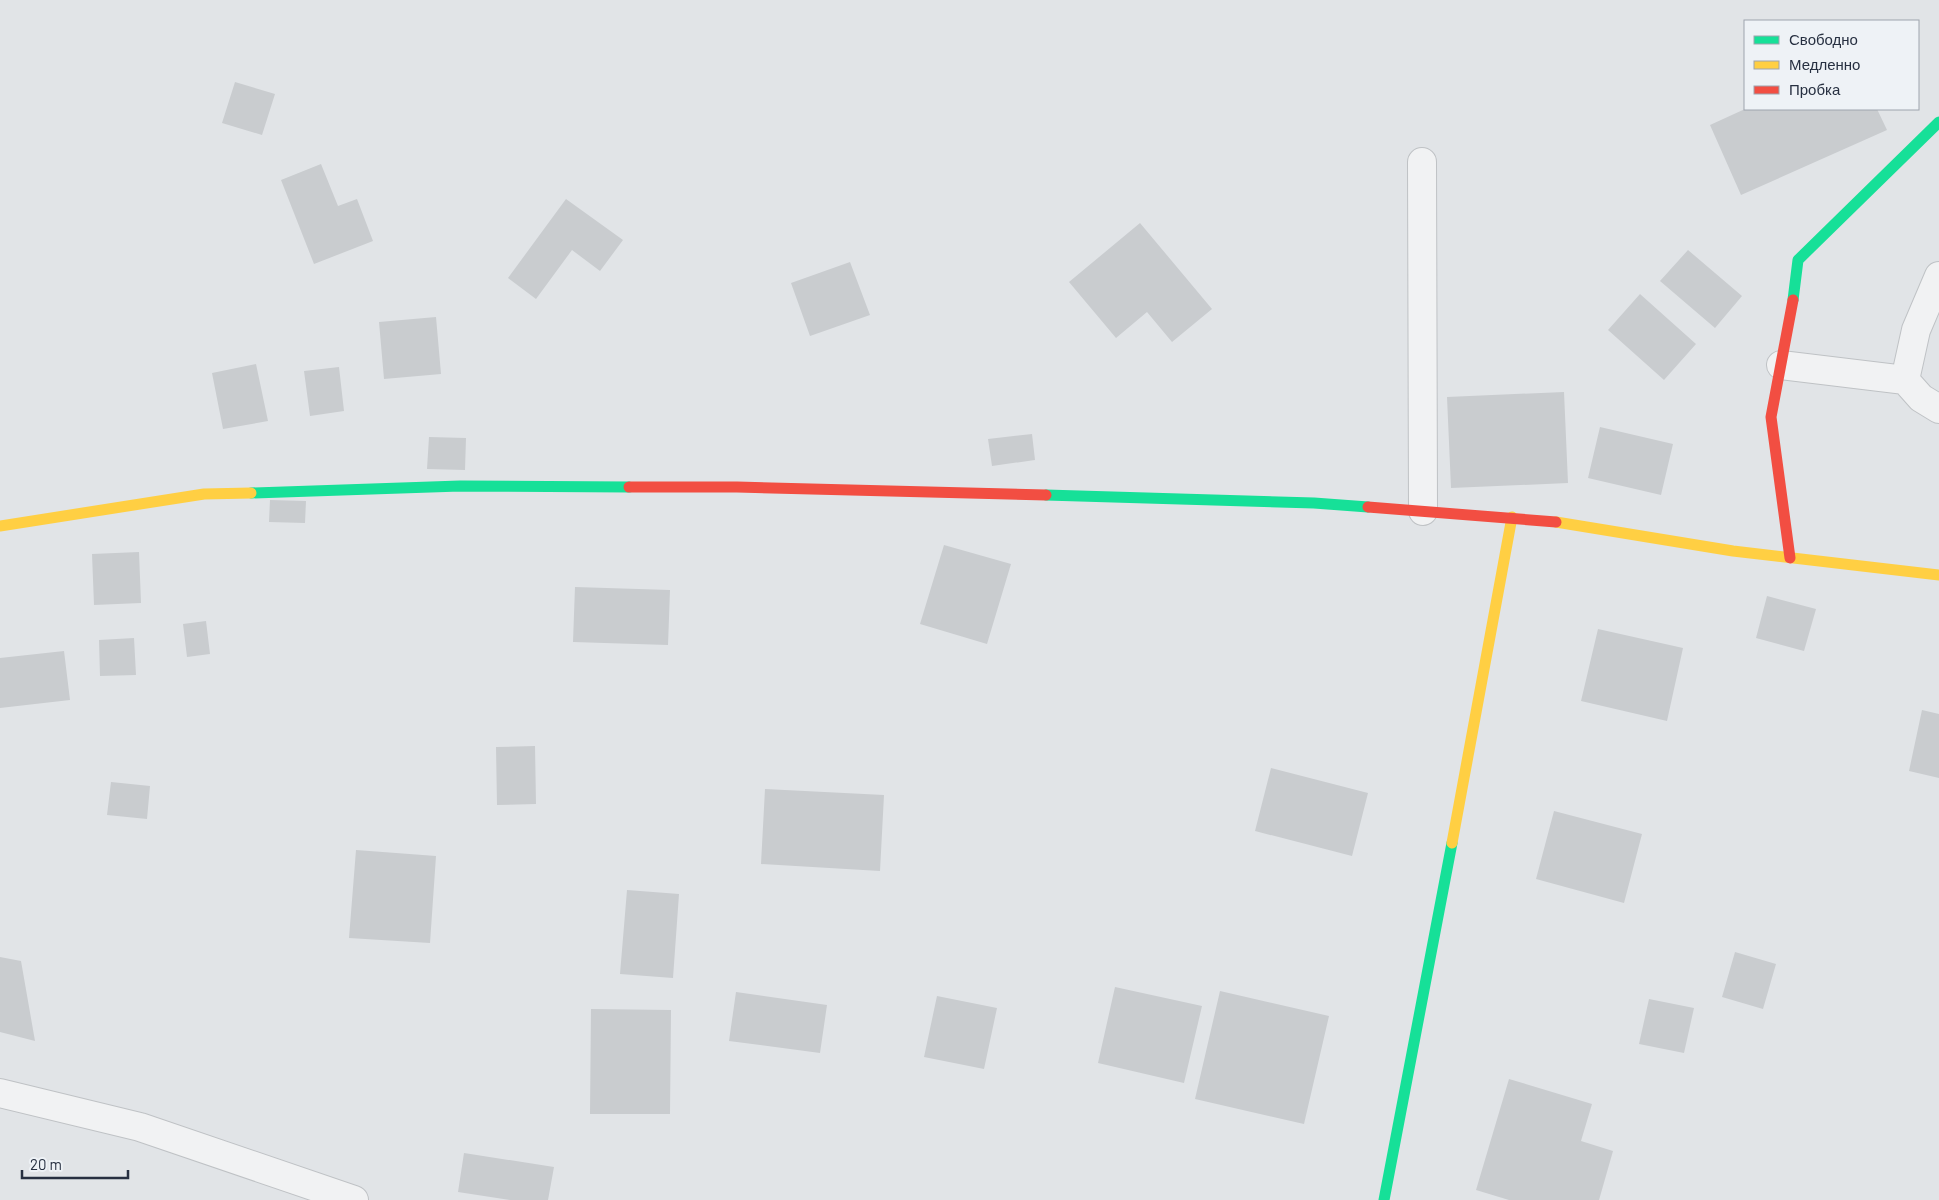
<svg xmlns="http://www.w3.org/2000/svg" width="1939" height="1200" viewBox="0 0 1939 1200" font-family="Barlow,sans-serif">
<rect width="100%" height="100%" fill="#e1e4e7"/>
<path fill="#c9cccf" d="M 235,82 L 275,94 L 262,135 L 222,123 Z
M 1745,109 L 1877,109 L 1887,130 L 1741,195 L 1710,125 Z
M 321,164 L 338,206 L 357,199 L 373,241 L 314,264 L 281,180 Z
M 566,199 L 623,240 L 600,271 L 572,250 L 536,299 L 508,278 Z
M 1140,223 L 1212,309 L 1172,342 L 1147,312 L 1116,338 L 1069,282 Z
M 1688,250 L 1742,296 L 1715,328 L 1660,281 Z
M 850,262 L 870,315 L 810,336 L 791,283 Z
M 1640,294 L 1696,344 L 1664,380 L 1608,330 Z
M 436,317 L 441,374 L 384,379 L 379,322 Z
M 256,364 L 268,421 L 223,429 L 212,373 Z
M 339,367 L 344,411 L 310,416 L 304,371 Z
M 1564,392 L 1568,483 L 1451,488 L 1447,397 Z
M 1600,427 L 1673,444 L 1661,495 L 1588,478 Z
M 1032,434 L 1035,460 L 992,466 L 988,439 Z
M 429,437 L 466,438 L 465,470 L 427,469 Z
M 270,500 L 306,501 L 305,523 L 269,522 Z
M 944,545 L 1011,564 L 987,644 L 920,624 Z
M 139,552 L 141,603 L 94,605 L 92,554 Z
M 575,587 L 670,590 L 668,645 L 573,642 Z
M 1767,596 L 1816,609 L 1804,651 L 1756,638 Z
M 206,621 L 210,654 L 187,657 L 183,624 Z
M 1598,629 L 1683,648 L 1667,721 L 1581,701 Z
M 134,638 L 136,675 L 100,676 L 99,640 Z
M 64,651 L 70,700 L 0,708 L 0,658 Z
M 1922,710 L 1939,714 L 1939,778 L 1909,771 Z
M 535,746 L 536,804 L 497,805 L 496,747 Z
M 1271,768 L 1368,793 L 1352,856 L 1255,831 Z
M 111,782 L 150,786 L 147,819 L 107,815 Z
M 765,789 L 884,795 L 880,871 L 761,864 Z
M 1554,811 L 1642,834 L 1624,903 L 1536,879 Z
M 356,850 L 436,856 L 430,943 L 349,938 Z
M 627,890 L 679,894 L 673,978 L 620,974 Z
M 1735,952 L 1776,964 L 1763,1009 L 1722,997 Z
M 0,957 L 21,961 L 35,1041 L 0,1032 Z
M 1115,987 L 1202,1006 L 1184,1083 L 1098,1063 Z
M 1220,991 L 1329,1016 L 1304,1124 L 1195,1099 Z
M 736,992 L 827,1005 L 820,1053 L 729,1041 Z
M 937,996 L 997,1008 L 984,1069 L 924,1057 Z
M 1649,999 L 1694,1008 L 1684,1053 L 1639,1044 Z
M 591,1009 L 671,1010 L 670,1114 L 590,1114 Z
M 1509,1079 L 1592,1104 L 1581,1141 L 1613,1151 L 1599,1200 L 1509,1200 L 1476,1190 Z
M 464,1153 L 554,1167 L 548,1200 L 510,1200 L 458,1192 Z"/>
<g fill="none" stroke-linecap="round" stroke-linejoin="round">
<defs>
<path id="street" d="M 1422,162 L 1423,511
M 1781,365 L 1905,380 L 1921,398 L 1939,409
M 1905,380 L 1916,330 L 1939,276
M 0,1093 L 140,1127 L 354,1200"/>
</defs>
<use href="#street" stroke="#bfc2c5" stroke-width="30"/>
<use href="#street" stroke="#f1f2f3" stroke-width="28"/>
<path stroke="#16e098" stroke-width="11" d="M 1793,300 L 1798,260 L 1939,122
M 251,493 L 460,486 L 629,487
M 1046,495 L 1314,503 L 1368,507
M 1384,1200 L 1452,843"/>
<path stroke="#ffcf43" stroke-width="11" d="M 1556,522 L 1733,551 L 1939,575
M 0,526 L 204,494 L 251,493
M 1452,843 L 1512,517"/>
<path stroke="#f24e42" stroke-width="11" d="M 629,487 L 737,487 L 1046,495
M 1368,507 L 1556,522
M 1790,558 L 1771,417 L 1793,300"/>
</g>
<rect x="1744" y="20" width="175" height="90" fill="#eef2f6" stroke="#9ea4ae"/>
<rect x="1754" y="36" width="25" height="8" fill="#16e098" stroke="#9ea4ae"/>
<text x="1789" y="45" font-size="15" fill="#273041">Свободно</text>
<rect x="1754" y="61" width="25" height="8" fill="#ffcf43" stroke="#9ea4ae"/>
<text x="1789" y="70" font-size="15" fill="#273041">Медленно</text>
<rect x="1754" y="86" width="25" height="8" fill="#f24e42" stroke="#9ea4ae"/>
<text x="1789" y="95" font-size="15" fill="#273041">Пробка</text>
<path d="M22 1170v8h106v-8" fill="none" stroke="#273041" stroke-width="2.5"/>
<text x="30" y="1170" font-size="15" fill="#273041" stroke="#eef2f6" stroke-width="4" paint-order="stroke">20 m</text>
</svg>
